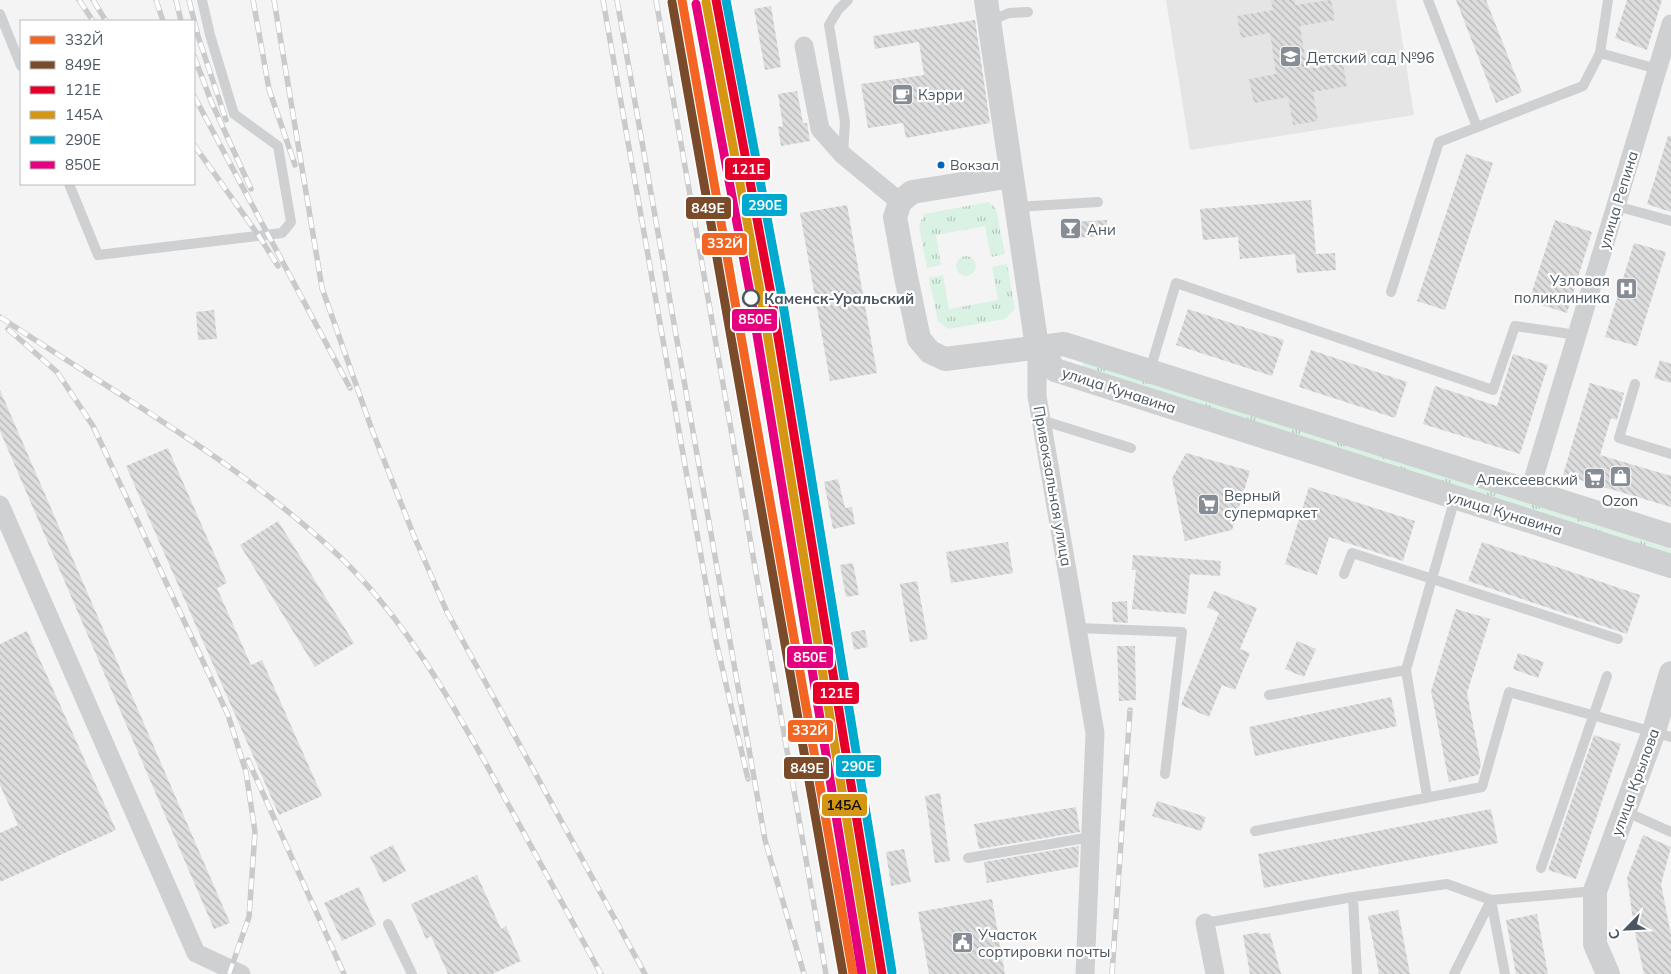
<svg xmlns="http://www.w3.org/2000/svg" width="1671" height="974" viewBox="0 0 1671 974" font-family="Mulish,sans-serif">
<defs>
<pattern id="grass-tufts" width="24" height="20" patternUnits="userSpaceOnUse" patternTransform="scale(1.25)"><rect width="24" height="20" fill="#d9f2e3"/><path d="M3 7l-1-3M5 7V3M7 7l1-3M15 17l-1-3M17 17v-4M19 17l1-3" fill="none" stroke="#b2c7bb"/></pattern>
<pattern id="building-back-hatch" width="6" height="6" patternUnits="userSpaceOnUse" patternTransform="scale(1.25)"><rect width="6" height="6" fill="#ddddde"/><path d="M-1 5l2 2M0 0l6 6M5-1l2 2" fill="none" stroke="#b5b6b7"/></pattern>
</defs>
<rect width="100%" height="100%" fill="#f4f4f4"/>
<path fill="#e6e5e6" d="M 1166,0 L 1396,0 L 1414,115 L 1190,150 Z"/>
<path fill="url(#grass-tufts)" d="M 989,202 L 996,209 L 1005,254 L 991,257 L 985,226 L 936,235 L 941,265 L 927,268 L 919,226 L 924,214 Z
M956 266a10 10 0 1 1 20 0a10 10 0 1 1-20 0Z
M 1007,264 L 1015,309 L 1005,319 L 948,329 L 938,321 L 929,278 L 943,275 L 949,309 L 998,300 L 992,267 Z
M 1084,360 L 1671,549 L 1671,557 L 1082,368 Z"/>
<path fill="url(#building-back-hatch)" d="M 1271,0 L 1295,0 L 1295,5 L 1331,0 L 1335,20 L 1300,26 L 1307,69 L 1343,63 L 1347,86 L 1313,92 L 1318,121 L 1293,125 L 1288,97 L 1254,103 L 1249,79 L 1276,74 L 1270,33 L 1241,38 L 1237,16 L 1273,10 Z
M 1456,0 L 1486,0 L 1522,92 L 1496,103 Z
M 1627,0 L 1662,0 L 1647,50 L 1615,38 Z
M 771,6 L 781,67 L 765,70 L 754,9 Z
M 975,20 L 990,123 L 906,138 L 903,123 L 868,128 L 861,84 L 924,75 L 919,42 L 875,49 L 873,36 Z
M 797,91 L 803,123 L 807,123 L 810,141 L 781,146 L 778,127 L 783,126 L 778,94 Z
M 1668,136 L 1671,136 L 1671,212 L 1647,204 Z
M 1466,154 L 1493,163 L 1445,310 L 1417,301 Z
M 1311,200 L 1316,254 L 1335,253 L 1336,270 L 1297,273 L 1295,254 L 1240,259 L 1238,237 L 1203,240 L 1200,209 Z
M 847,205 L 877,373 L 830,381 L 800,213 Z
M 1107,220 L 1107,236 L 1071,238 L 1070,222 Z
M 1555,220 L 1592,232 L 1567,313 L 1529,301 Z
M 1634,243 L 1666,252 L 1637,346 L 1605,337 Z
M 1188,309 L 1284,340 L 1272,376 L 1176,345 Z
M 214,310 L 217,339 L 198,340 L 196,312 Z
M 1311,350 L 1407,382 L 1395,418 L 1299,387 Z
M 1513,354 L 1548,365 L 1520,454 L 1423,424 L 1435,386 L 1497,406 Z
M 1660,360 L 1671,364 L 1671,383 L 1654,378 Z
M 1590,383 L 1624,393 L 1617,420 L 1611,418 L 1600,455 L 1671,476 L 1671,507 L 1563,475 Z
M 0,390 L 230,923 L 214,929 L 0,431 Z
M 168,448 L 227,583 L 217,588 L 251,665 L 262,660 L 322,796 L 279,815 L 126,466 Z
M 1186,453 L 1250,471 L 1232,530 L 1185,541 L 1172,478 Z
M 838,479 L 845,508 L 852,507 L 855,524 L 833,529 L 824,482 Z
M 1309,487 L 1415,521 L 1403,561 L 1329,537 L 1317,575 L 1285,564 Z
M 278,521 L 354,643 L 315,667 L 240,545 Z
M 1008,542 L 1013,573 L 951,583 L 946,552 Z
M 1482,542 L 1640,595 L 1627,634 L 1468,581 Z
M 1133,555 L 1221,561 L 1220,576 L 1190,574 L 1186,614 L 1132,609 L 1136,570 L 1132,570 Z
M 853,563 L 859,595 L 846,597 L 840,565 Z
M 917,581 L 928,639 L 910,642 L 900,584 Z
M 1214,591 L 1257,608 L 1240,649 L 1250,653 L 1235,690 L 1222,685 L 1209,717 L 1181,705 L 1219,613 L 1207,607 Z
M 1127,601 L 1128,623 L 1113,622 L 1112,602 Z
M 1456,609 L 1490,619 L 1467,693 L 1481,765 L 1478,775 L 1449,782 L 1431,691 Z
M 865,630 L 868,647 L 854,650 L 851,632 Z
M 27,631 L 116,830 L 0,882 L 0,833 L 18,825 L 0,785 L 0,644 Z
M 1297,641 L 1316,649 L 1304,677 L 1285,669 Z
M 1117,646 L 1135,646 L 1136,700 L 1119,701 Z
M 1518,653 L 1544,662 L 1538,678 L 1513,669 Z
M 1391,697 L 1397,726 L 1255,756 L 1249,727 Z
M 1594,735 L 1621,744 L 1576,879 L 1548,870 Z
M 940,793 L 950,861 L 935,863 L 925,796 Z
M 1157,801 L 1206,817 L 1201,831 L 1152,816 Z
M 1076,807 L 1080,832 L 979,849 L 974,824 Z
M 1491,809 L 1498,843 L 1264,888 L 1258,854 Z
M 1643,835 L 1671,847 L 1661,884 L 1671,935 L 1671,974 L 1644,974 L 1635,933 L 1627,878 Z
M 393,845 L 406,871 L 383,883 L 370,857 Z
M 1079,846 L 1078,867 L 987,883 L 984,862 Z
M 904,849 L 911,882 L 891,886 L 886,852 Z
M 477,875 L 501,929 L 506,926 L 521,961 L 492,974 L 448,974 L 431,936 L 426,939 L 411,904 Z
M 359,887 L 376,925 L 342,941 L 324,903 Z
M 992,899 L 1005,974 L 929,974 L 918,912 Z
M 1398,910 L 1410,974 L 1379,974 L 1368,916 Z
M 1537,914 L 1548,974 L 1516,974 L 1506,920 Z
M 1259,932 L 1260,934 L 1270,933 L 1281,974 L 1250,974 L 1243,935 Z"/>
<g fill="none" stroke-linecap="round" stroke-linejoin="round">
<path stroke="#ced0d2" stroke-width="10" d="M 1428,0 L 1477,127
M 0,14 L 21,66
M 990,21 L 1009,13 L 1028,12
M 1600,53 L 1608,0
M 843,154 L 845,122 L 829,25 L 838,10 L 848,0
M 69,184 L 98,255 L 282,233 L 291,222 L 278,146 L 234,114 L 210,35 L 202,0
M 1616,206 L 1671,221
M 1016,207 L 1098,202
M 1391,292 L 1439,142 L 1583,86 L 1600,53 L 1657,69
M 1150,370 L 1176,283 L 1493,390 L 1515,326 L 1577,335
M 1635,384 L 1619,438 L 1671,454
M 1041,420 L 1131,448
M 1344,574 L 1352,553 L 1618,639
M 1077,628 L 1182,632 L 1165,774
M 1269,695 L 1406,670
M 1427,796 L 1406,670 L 1455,498
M 1624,811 L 1671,832
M 1255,831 L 1482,787 L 1509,692 L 1671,737
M 968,858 L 1091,837
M 1541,868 L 1607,676
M 1353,897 L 1357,974
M 1491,900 L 1505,974
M 1205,923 L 1353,897 L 1447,884 L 1491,900 L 1595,891
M 388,924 L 412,974
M 1454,974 L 1491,900"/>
<path stroke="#ced0d2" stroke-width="19" d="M 804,46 L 820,129 L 843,155 L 900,202
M 1037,347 L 1037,396 L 1095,733 L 1085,974
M 1530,490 L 1671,24
M 0,505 L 196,953 L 241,974
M 1205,923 L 1215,974"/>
<path stroke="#ced0d2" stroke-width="24" d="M 986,0 L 1037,347 L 1055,370 L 1671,566
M 1012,176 L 912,192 L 900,202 L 895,217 L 906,277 L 919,339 L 930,352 L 945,359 L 1064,344 L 1671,536
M 1608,974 L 1595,944 L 1595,891 L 1654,731 L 1671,673"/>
<defs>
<path id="rail" d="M 79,0 L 93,21
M 93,0 L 106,21
M 156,0 L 163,21
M 176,0 L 181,21
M 189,0 L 198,36 L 226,120
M 253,0 L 269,89 L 295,165
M 274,0 L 322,288 L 372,430 L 414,536 L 447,612 L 645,974
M 603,0 L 716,641 L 748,779
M 617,0 L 765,840 L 804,974
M 656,0 L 826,974
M 194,56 L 211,101 L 251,189
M 194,96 L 350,388
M 194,145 L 259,236 L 278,266
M 0,317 C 113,392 241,463 340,557 C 409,623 457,711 502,793 C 535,854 568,914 601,974
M 8,329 L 57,372 L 93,426 L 228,715 L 246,772 L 255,832 L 249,917 L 229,974
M 248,760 L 344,974
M 1112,974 L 1130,710"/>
</defs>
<use href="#rail" stroke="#c9cacc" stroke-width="5.5"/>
<use href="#rail" stroke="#fff" stroke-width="4" stroke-dasharray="11" stroke-linecap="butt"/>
<defs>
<path id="rail-1" d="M 682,0 L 853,974"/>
<path id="rail-2" d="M 672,2 L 843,974"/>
<path id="rail-3" d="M 716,0 L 771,294 L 882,974"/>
<path id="rail-4" d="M 706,2 L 761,296 L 872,974"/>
<path id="rail-5" d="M 726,0 L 781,292 L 892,972"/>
<path id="rail-6" d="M 696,4 L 751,298 L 862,974"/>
</defs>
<use href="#rail-1" stroke="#fff" stroke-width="12"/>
<use href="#rail-2" stroke="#fff" stroke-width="12"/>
<use href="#rail-3" stroke="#fff" stroke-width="12"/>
<use href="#rail-4" stroke="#fff" stroke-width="12"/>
<use href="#rail-5" stroke="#fff" stroke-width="12"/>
<use href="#rail-6" stroke="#fff" stroke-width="12"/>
<use href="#rail-1" stroke="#f26522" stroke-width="9"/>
<use href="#rail-2" stroke="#7a4b2a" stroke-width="9"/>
<use href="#rail-3" stroke="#e4002b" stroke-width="9"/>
<use href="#rail-4" stroke="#d49613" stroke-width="9"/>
<use href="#rail-5" stroke="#00a9ce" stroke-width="9"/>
<use href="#rail-6" stroke="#e5007d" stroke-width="9"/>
</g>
<defs>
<symbol id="school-square" viewBox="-11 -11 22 22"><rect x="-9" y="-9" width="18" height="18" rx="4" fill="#868d94" stroke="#fff"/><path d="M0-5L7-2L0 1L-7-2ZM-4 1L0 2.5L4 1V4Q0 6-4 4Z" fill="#fff"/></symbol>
<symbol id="cafe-square" viewBox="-11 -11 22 22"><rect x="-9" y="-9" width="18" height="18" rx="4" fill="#868d94" stroke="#fff"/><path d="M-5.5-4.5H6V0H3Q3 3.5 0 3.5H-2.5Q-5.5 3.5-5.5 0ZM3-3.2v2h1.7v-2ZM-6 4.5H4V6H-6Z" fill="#fff"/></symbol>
<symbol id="bar-square" viewBox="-11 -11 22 22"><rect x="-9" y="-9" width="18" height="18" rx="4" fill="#868d94" stroke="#fff"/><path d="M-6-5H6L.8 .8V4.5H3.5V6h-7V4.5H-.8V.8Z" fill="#fff"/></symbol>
<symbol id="hospital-square" viewBox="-11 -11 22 22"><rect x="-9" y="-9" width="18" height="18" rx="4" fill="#868d94" stroke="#fff"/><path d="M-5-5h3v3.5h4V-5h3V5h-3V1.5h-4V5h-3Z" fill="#fff"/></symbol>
<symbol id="shop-square" viewBox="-11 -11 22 22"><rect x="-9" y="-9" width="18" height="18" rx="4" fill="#868d94" stroke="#fff"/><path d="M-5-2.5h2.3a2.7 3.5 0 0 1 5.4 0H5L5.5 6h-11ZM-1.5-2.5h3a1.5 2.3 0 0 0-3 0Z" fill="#fff"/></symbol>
<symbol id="supermarket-square" viewBox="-11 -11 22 22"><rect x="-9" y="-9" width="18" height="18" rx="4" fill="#868d94" stroke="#fff"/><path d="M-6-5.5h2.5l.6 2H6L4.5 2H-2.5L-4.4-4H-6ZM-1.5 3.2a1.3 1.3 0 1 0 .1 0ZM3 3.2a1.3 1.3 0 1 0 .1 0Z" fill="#fff"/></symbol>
<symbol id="civic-square" viewBox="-11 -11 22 22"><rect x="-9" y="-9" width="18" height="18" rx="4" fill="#868d94" stroke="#fff"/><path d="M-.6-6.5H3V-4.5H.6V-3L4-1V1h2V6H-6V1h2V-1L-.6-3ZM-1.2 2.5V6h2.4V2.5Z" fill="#fff"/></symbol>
</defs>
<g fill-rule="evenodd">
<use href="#school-square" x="1278" y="44" width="25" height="25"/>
<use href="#cafe-square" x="890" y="82" width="25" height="25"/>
<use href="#bar-square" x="1058" y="216" width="25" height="25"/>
<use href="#hospital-square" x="1614" y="276" width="25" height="25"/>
<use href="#shop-square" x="1608" y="464" width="25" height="25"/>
<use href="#supermarket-square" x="1582" y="466" width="25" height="25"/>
<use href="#supermarket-square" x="1196" y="492" width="25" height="25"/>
<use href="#civic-square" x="950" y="930" width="25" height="25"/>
</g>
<circle fill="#0065bd" stroke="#fff" stroke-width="2" cx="941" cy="165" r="4.5"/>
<circle fill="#fff" stroke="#4a5661" stroke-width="2.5" cx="751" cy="298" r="8"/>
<g text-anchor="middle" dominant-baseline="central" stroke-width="4.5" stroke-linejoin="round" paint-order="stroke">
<g font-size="14" fill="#4a5661" stroke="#fff" text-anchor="start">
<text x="950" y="165">Вокзал</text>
</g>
<g font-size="15" fill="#4a5661" stroke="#fff" text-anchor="start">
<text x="1306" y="57">Детский сад №96</text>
<text x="918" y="94">Кэрри</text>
<text x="1087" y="229">Ани</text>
<text x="1610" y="280" text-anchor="end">Узловая<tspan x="1610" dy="17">поликлиника</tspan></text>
<text x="1578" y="479" text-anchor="end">Алексеевский</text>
<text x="1224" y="495">Верный<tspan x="1224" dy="17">супермаркет</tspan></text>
<text x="1620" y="500" text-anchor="middle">Ozon</text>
<text x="978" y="934">Участок<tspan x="978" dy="17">сортировки почты</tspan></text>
</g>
<g font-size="15" fill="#4a5661" stroke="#fff">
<text transform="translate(1618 200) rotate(-73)">улица Репина</text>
<text transform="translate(1119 390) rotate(18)">улица Кунавина</text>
<text transform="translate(1053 486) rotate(80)">Привокзальная улица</text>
<text transform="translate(1505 513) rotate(17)">улица Кунавина</text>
<text transform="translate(1635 782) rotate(-70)">улица Крылова</text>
</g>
<g font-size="15" font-weight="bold" fill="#4a5661" stroke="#fff" text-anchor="start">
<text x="764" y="298">Каменск-Уральский</text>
</g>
</g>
<g stroke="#fff" stroke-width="2">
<rect x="724" y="157" width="47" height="24" rx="5" fill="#e4002b"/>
<rect x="741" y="193" width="47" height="24" rx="5" fill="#00a9ce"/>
<rect x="685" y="196" width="47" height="24" rx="5" fill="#7a4b2a"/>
<rect x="701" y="232" width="47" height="24" rx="5" fill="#f26522"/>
<rect x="731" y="308" width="47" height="24" rx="5" fill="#e5007d"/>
<rect x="786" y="645" width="48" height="24" rx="5" fill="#e5007d"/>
<rect x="812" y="681" width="48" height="24" rx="5" fill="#e4002b"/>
<rect x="787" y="719" width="47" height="24" rx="5" fill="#f26522"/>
<rect x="835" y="754" width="47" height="24" rx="5" fill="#00a9ce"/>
<rect x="783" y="756" width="47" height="24" rx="5" fill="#7a4b2a"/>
<rect x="821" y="793" width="47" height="24" rx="5" fill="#d49613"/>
</g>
<g font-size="14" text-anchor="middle" font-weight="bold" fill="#fff">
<text x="748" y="174">121Е</text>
<text x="765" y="210">290Е</text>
<text x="708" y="213">849Е</text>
<text x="725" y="248">332Й</text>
<text x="755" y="324">850Е</text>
<text x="810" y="662">850Е</text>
<text x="836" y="698">121Е</text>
<text x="810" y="735">332Й</text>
<text x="858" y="771">290Е</text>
<text x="807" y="773">849Е</text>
</g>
<g font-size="14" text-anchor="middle" font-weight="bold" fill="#111">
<text x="844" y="810">145А</text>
</g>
<rect x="20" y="20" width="175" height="165" fill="#ffffff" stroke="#b7bbc0"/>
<rect x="30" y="36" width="25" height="8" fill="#f26522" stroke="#b7bbc0"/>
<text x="65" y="45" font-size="15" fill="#4a5661">332Й</text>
<rect x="30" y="61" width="25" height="8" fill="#7a4b2a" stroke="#b7bbc0"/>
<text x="65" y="70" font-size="15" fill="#4a5661">849Е</text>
<rect x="30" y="86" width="25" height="8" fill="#e4002b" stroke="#b7bbc0"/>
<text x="65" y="95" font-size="15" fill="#4a5661">121Е</text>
<rect x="30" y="111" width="25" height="8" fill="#d49613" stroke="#b7bbc0"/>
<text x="65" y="120" font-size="15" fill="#4a5661">145А</text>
<rect x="30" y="136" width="25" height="8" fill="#00a9ce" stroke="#b7bbc0"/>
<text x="65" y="145" font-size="15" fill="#4a5661">290Е</text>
<rect x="30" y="161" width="25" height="8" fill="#e5007d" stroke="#b7bbc0"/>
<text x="65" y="170" font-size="15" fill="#4a5661">850Е</text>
<g transform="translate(1626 929) rotate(246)" stroke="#ffffff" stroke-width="4" paint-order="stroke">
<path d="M0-4L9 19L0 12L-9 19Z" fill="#4a5661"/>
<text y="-8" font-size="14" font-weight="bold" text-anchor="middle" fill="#4a5661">С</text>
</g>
</svg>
